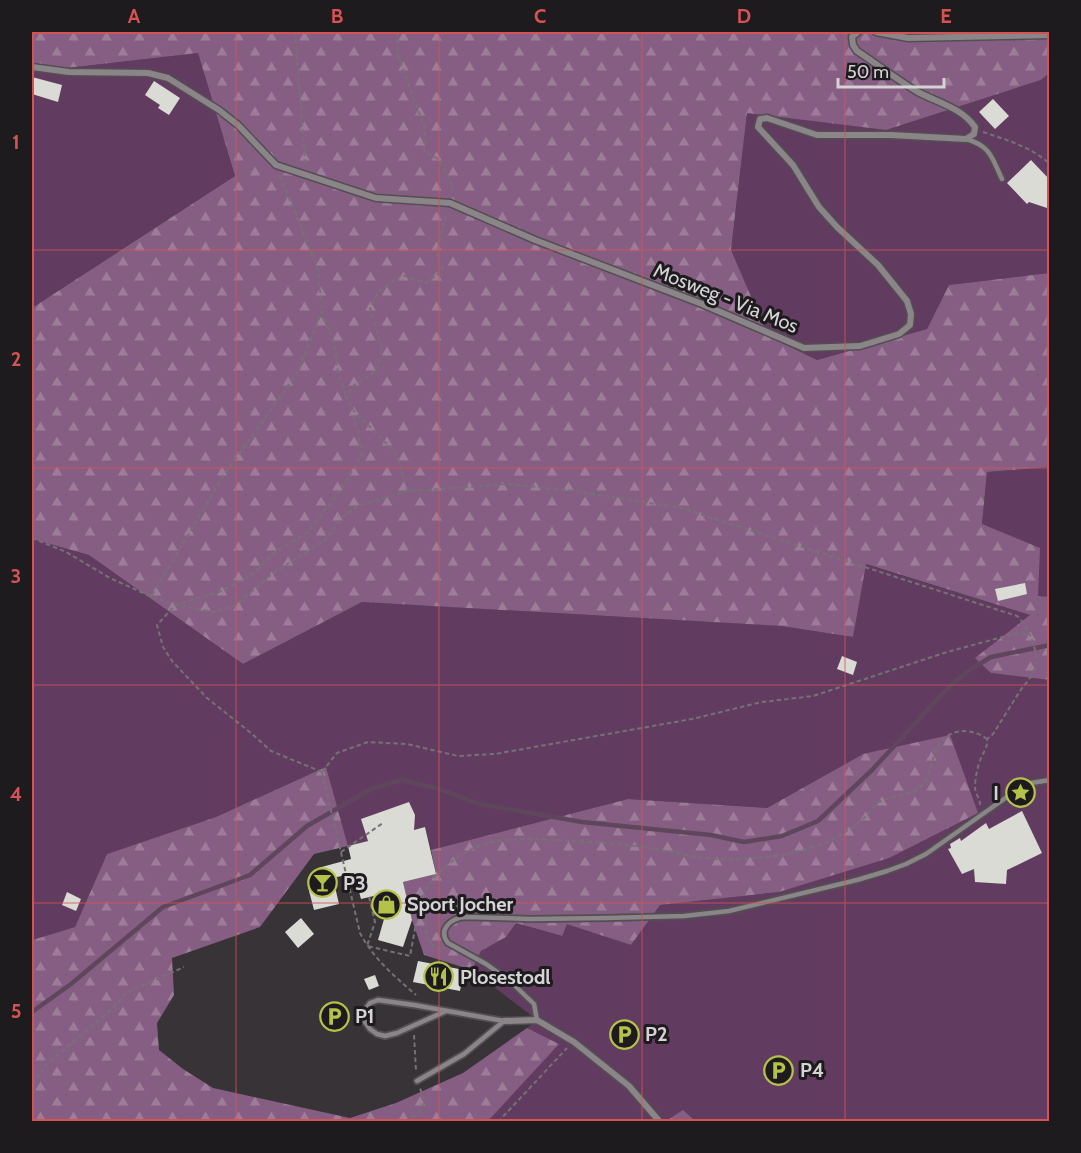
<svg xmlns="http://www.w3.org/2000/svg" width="1081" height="1153" viewBox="0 0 1081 1153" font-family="Cabin,sans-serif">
<defs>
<pattern id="forest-firs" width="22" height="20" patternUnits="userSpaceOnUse" patternTransform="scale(1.5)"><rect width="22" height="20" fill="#875e83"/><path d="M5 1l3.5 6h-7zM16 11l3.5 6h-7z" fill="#9d7c99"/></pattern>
</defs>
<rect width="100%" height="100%" fill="#373337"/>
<path fill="#623c60" d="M 198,53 L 235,176 L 32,308 L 32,72 Z
M 1049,73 L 1049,273 L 949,285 L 927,329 L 817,360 L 768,336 L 731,251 L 747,112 L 886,130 L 1041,80 Z
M 1049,467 L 1049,597 L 1038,597 L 982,524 L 987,472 Z
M 32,539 L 89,555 L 243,664 L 362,602 L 781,626 L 853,637 L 865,564 L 1030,615 L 991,673 L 1049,680 L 1049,1121 L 488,1121 L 558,1044 L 527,1028 L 537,1020 L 472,970 L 481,951 L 506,937 L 516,923 L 561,936 L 567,923 L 631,945 L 660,905 L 779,892 L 863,754 L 767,808 L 628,799 L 431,850 L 425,827 L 348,846 L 326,768 L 216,817 L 107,854 L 75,927 L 32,940 Z"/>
<path fill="url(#forest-firs)" d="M 32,32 L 1049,32 L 1049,73 L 1041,80 L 886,130 L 747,113 L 731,250 L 768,336 L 817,360 L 927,329 L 949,285 L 1049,273 L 1049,467 L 987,472 L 982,524 L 1040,548 L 1038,596 L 1049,597 L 1049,680 L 991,673 L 975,658 L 1030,615 L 866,564 L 853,637 L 781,626 L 362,602 L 243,664 L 89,555 L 32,539 L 32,308 L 235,176 L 198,53 L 32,72 Z
M 950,735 L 978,813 L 889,858 L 779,892 L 660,905 L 631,945 L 567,924 L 562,936 L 516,923 L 506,937 L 481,951 L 472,970 L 424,955 L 412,920 L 403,882 L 436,874 L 431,850 L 628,799 L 767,808 L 863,754 Z
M 326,767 L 348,846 L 314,854 L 260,927 L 172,958 L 174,995 L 157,1023 L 159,1050 L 183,1069 L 213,1088 L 350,1118 L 396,1103 L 463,1073 L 527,1028 L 559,1044 L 488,1121 L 32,1121 L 32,940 L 75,927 L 107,854 L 216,817 Z
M 683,1110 L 695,1121 L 666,1121 Z"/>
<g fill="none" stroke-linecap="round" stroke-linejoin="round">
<path stroke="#5f465d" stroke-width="4.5" d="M 32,1012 L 71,984 L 163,907 L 250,875 L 307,826 L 371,789 L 402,780 L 439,789 L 480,804 L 582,822 L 711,835 L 744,842 L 782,836 L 818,821 L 872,770 L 948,688 L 968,671 L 991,657 L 1050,645"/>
</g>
<path fill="#d9dbd4" d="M 32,77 L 62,85 L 58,102 L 32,94 Z
M 154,81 L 180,98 L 169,115 L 158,108 L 160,105 L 145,95 Z
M 993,99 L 1009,116 L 995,129 L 979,112 Z
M 1031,160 L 1050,180 L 1050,209 L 1029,202 L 1027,204 L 1007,183 Z
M 1025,583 L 1027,594 L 998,601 L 995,589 Z
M 842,656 L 857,662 L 853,675 L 837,669 Z
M 409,802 L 415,815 L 414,830 L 425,827 L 436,874 L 403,882 L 412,920 L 403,947 L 378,940 L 384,919 L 378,895 L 361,899 L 354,873 L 333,878 L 339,904 L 314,910 L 308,887 L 318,868 L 351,859 L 348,846 L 368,841 L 361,819 Z
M 1022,811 L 1042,853 L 1007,870 L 1006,884 L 975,882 L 974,869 L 962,874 L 948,849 L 951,848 L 950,844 L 960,838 L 961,841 L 986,823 L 989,829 Z
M 67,892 L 81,899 L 76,911 L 62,905 Z
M 301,918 L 314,934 L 298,948 L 285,932 Z
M 418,961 L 464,970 L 460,991 L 413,982 Z
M 375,975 L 379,986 L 369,990 L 364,979 Z"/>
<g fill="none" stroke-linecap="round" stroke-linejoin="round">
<defs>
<path id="lane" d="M 966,139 C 991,146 992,158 1002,179
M 446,1011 L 397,1033 L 385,1036 L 377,1034 L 370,1029 L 365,1022 L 364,1016 L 365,1010 L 370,1003 L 378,1000 L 414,1005 L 504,1021
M 537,1020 L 534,1004 L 510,981 L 486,964 L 448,943 C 437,929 452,918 465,917 L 531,919 L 606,918 L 684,916 L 729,911 L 857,880 L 887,871 L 906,864 L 926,854 L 1014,792 L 1031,783 L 1050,780
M 417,1081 L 464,1054 L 504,1021"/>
<path id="street" d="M 876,32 L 908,38 L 1050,35
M 32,67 L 69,72 L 148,73 L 168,78 L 219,110 L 238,125 L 276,165 L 376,198 L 450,203 L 535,240 L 702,304 L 804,348 L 860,346 L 899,334 L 910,325 L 911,314 L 907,301 L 878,265 L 837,227 L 819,207 L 793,165 L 758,127 L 760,119 L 767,118 L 817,135 L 891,135 L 966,139 L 974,134 L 975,127 C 961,107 936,102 916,91 C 896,79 877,64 857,51 L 853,45 L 852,37 L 858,32
M 504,1021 L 537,1020 L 574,1042 L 629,1086 L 660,1122"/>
</defs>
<use href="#lane" stroke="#524f51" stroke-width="8"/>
<use href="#street" stroke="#524f51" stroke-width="9"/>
<path stroke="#757275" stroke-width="2" stroke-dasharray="4.5 3" stroke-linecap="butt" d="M 295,32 L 305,163
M 397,32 L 398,56 L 425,129 L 424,150 L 439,160 L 453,186 L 452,193
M 983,132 C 1007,140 1031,147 1050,164
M 280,176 L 318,269 L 322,311 L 334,343 L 338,372 L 346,396
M 408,491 L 395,452 L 354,411 L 346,396 L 353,386 L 377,370 L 382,348 L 370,308 L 379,291 L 402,275 L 426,283 L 443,270 L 437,258 L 440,238 L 447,213
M 32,538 L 66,552 L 110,578 L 152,597 L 175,605 L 213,612 L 235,606 L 272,574 L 325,540 L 343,517 L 357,506 L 408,491 L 509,484 L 575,491 L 681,508 L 1017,616 C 1029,627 1039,651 1035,667 C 1032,677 1026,683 1020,691 C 1011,705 1002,720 993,734 L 987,739 C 988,747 984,751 981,758 C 978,765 975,778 975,787 C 975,794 980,798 980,805
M 152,595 L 224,475 L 298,372 L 322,311
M 322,772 L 337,753 L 368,742 L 407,744 L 458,756 L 495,754 L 692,719 L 762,702 L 813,696 L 947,652 L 1010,635 L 1021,633 L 1030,635
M 322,772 L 271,751 L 251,733 L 207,698 L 172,661 L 163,647 L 157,625 L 175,605 L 219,592 L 250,576 L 278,550 L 307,533 L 340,491 L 362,454 L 358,431 L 354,421 L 354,411
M 322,772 L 360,933 C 373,958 394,976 416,995
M 341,852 L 383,823
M 369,897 L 375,922 L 367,946 L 410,956 L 418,913 L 422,905 C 431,923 417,941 442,950
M 422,905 C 423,890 430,881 441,871 C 480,833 519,838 569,841 C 593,842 617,843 641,847 C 668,850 695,859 722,859 C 733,860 743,858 754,858 C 784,856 819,849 845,832 C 852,828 861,822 867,815 C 871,811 874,805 879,802 C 892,795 910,796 921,786 C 936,772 928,748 949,735 C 960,728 977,731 987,739
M 414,1035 L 416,1071
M 32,1085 L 46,1065 L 113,1008 L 126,993 L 184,967
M 405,1122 C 414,1117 425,1110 423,1098 C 423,1095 421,1092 420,1088
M 498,1122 L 567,1048"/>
<use href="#lane" stroke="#8b858a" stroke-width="4.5"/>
<use href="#street" stroke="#8b858a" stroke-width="6"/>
</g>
<path fill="none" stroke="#d65353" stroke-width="1.5" stroke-opacity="0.55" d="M 236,32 L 236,1122M 439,32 L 439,1122M 642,32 L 642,1122M 845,32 L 845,1122M 32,250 L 1050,250M 32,468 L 1050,468M 32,685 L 1050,685M 32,903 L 1050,903"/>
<defs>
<symbol id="sight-ring" viewBox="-11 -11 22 22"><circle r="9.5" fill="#1d1b1d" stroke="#b5c249" stroke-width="1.5"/><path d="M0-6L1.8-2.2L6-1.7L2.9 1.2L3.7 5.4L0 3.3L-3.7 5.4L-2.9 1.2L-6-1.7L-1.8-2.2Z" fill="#b5c249"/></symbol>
<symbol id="bar-ring" viewBox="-11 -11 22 22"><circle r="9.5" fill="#1d1b1d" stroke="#b5c249" stroke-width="1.5"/><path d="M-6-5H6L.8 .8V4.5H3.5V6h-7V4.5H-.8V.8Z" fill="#b5c249"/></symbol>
<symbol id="shop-ring" viewBox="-11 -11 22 22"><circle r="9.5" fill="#1d1b1d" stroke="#b5c249" stroke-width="1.5"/><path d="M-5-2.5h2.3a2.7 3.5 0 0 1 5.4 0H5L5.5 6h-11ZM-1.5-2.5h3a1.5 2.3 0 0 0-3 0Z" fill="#b5c249"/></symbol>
<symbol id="restaurant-ring" viewBox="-11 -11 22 22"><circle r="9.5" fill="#1d1b1d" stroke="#b5c249" stroke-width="1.5"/><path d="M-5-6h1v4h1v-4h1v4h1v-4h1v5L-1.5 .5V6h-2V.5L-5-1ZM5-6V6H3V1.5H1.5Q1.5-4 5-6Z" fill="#b5c249"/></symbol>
<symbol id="parking-ring" viewBox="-11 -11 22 22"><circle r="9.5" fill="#1d1b1d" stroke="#b5c249" stroke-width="1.5"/><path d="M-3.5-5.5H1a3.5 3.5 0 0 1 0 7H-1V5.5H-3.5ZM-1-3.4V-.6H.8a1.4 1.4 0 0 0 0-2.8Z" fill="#b5c249"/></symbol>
</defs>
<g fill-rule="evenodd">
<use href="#sight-ring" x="1004" y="776" width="33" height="33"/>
<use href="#bar-ring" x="306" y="866" width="33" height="33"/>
<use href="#shop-ring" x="370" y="888" width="33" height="33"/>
<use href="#restaurant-ring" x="422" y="960" width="33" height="33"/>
<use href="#parking-ring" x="318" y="1000" width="33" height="33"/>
<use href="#parking-ring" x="608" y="1018" width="33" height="33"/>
<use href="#parking-ring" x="762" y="1054" width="33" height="33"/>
</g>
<g text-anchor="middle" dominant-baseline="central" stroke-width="6" stroke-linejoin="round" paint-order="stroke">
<g font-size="20" fill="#d6d3d5" stroke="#1d1b1d">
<text transform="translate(726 298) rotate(22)">Mosweg - Via Mos</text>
</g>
<g font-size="20" font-weight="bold" fill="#d6d3d5" stroke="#1d1b1d" text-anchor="start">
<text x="999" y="793" text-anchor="end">I</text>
<text x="343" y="883">P3</text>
<text x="407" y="904">Sport Jocher</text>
<text x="460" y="977">Plosestodl</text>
<text x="355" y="1016">P1</text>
<text x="645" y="1034">P2</text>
<text x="800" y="1070">P4</text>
</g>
</g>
<rect width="1081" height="1153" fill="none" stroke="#1d1b1d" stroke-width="66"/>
<path d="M838 78v9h106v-9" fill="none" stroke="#d6d3d5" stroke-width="3"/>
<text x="847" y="78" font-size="18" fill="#d6d3d5" stroke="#1d1b1d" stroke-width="4.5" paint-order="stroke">50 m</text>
<rect x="33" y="33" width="1015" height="1087" fill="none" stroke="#d65353" stroke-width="2"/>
<g font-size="20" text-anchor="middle" font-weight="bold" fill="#d65353">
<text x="134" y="23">A</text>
<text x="337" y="23">B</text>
<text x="540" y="23">C</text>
<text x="744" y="23">D</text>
<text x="946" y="23">E</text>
<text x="16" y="149">1</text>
<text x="16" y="366">2</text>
<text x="16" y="583">3</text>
<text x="16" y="801">4</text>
<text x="16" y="1018">5</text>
</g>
</svg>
